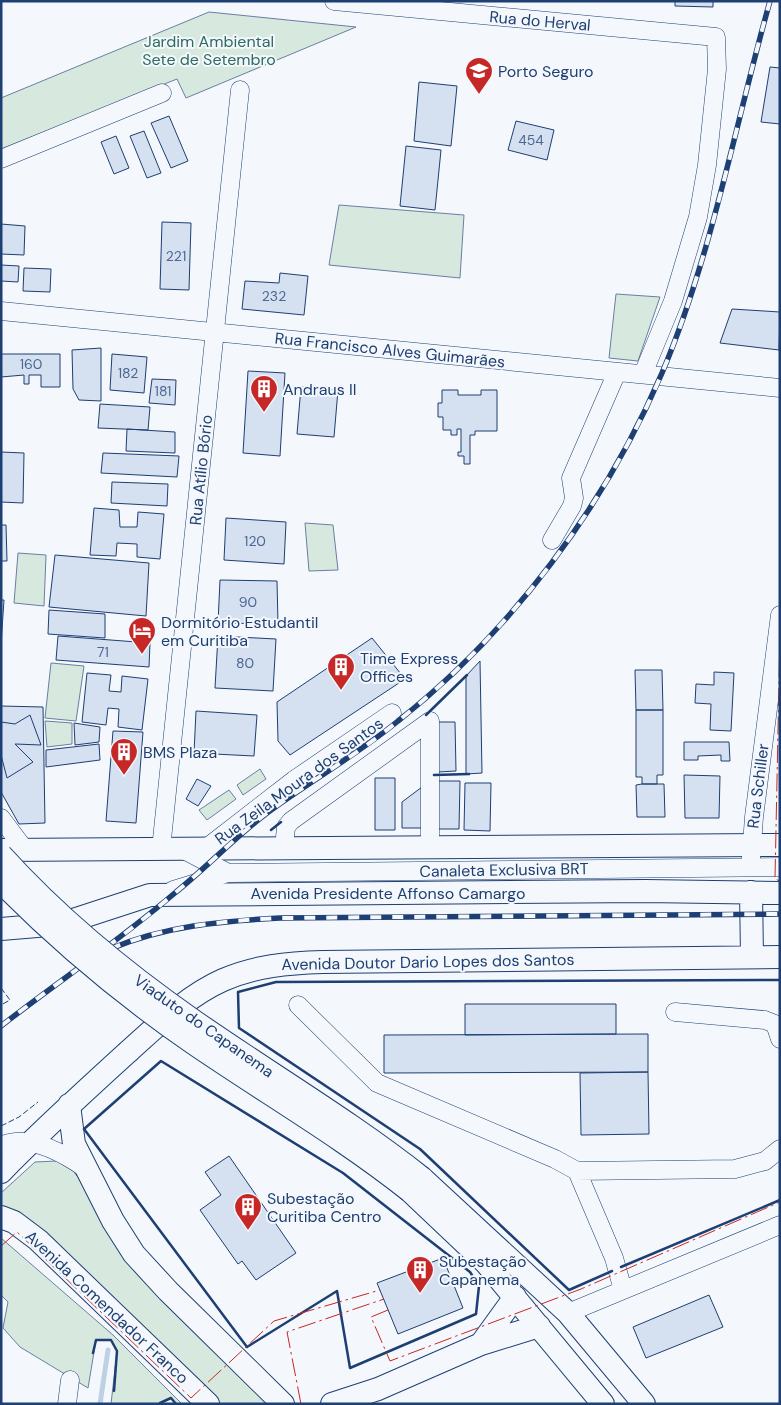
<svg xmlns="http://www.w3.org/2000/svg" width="781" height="1405" viewBox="0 0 781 1405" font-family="'DM Sans',sans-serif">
<rect width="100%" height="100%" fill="#f4f7fb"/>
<path fill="#d7e8df" stroke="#687fa3" d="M 209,12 L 356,27 L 186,98 L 177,79 L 1,149 L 1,98 Z
M 339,205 L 464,215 L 460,278 L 329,265 Z
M 616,294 L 660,297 L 638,361 L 609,358 Z
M 305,523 L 333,525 L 338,570 L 309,571 Z
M 18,553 L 46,555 L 44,606 L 14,603 Z
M 51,663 L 84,666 L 76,721 L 45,718 Z
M 45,721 L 72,723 L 72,744 L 47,747 Z
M 260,769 L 266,779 L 243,795 L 237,785 Z
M 229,790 L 236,799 L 207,820 L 199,810 Z
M 57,1161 L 73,1171 L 270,1404 L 218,1404 L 1,1207 L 1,1193 L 35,1162 Z
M 1,1238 L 113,1335 L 182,1404 L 176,1404 L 171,1398 L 159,1404 L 111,1404 L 117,1351 L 111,1340 L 96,1340 L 88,1388 L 20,1347 L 3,1328 L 8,1302 L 1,1295 Z"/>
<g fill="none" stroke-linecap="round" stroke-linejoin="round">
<path stroke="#bed0e5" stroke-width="5" d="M 100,1404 L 108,1350"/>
</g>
<path fill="#d5e0f0" stroke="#1d3f73" d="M 675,1 L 713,1 L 713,7 L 675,6 Z
M 770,67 L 780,68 L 780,124 L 761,122 Z
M 419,82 L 457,86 L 451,146 L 414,141 Z
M 169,116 L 188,161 L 171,168 L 151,123 Z
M 516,121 L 554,130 L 547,160 L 508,150 Z
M 144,131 L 161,173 L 147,178 L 130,136 Z
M 116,136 L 129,168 L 114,174 L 101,142 Z
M 406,146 L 441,150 L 435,210 L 400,206 Z
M 162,222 L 191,223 L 189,290 L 160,289 Z
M 1,224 L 25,226 L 24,255 L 1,254 Z
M 1,265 L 19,266 L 18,282 L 1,281 Z
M 24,268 L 51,269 L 50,292 L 23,291 Z
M 280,273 L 308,276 L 304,315 L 242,309 L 245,281 L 279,283 Z
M 732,309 L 780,312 L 779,350 L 720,343 Z
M 101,348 L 101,401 L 79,400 L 73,389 L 72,350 Z
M 1,354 L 60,354 L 60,387 L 41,387 L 41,375 L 29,375 L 29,384 L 24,384 L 24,375 L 1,377 Z
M 112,354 L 147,357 L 144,393 L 110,390 Z
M 248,371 L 285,373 L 280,456 L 243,453 Z
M 152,379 L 176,380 L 175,405 L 149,403 Z
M 301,387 L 338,390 L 334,437 L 297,434 Z
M 442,390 L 458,390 L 458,395 L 481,395 L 481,390 L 497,390 L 497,431 L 475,431 L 475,435 L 470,435 L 470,464 L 464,464 L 464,456 L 458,456 L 458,452 L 461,452 L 461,429 L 457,429 L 457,435 L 451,435 L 451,430 L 443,430 L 443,417 L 438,417 L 438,403 L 442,403 Z
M 100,404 L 150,407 L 148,430 L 98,428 Z
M 127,429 L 175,432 L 175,453 L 126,451 Z
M 1,452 L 24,453 L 23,503 L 1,502 Z
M 103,453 L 179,456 L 177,477 L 101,473 Z
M 112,482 L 168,484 L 167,506 L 111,503 Z
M 94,508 L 119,510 L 120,527 L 137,527 L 138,512 L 164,514 L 160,559 L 137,557 L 137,544 L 117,543 L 116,556 L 90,555 Z
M 226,518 L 286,522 L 284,564 L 224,560 Z
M 1,525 L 6,525 L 7,561 L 1,561 Z
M 55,555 L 149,563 L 146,616 L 49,607 Z
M 220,580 L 277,581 L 278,624 L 218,623 Z
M 1,600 L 4,600 L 1,644 Z
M 49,610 L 105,614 L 105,638 L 48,634 Z
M 58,636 L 150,643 L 149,667 L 56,660 Z
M 218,636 L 276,639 L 273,691 L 215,688 Z
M 372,638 L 405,679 L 290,755 L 278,741 L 277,702 Z
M 480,661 L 482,773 L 466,774 L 466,676 Z
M 635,670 L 662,670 L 663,710 L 636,710 Z
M 714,672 L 734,673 L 731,731 L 710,730 L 711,704 L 695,703 L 696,684 L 714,685 Z
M 87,673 L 111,675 L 109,691 L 121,692 L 122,676 L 148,679 L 142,730 L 118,727 L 119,709 L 108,708 L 106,725 L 82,722 Z
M 1,706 L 43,707 L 45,823 L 19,824 L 1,792 Z
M 636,710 L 663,710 L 663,775 L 657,775 L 657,784 L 642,784 L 642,777 L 636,777 Z
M 196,711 L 257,715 L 254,756 L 194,753 Z
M 30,715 L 41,745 L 15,744 L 33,762 L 7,778 L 1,755 L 1,722 L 15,724 Z
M 437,722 L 455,722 L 456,771 L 438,772 Z
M 74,723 L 100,727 L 99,742 L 75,745 Z
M 113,731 L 143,732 L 136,823 L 106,821 Z
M 684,742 L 729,742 L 730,761 L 721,761 L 721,755 L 698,756 L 698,760 L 684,760 Z
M 99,744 L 100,760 L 46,767 L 46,750 Z
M 684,775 L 720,776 L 719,818 L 685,818 Z
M 375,778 L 395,778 L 395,830 L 375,830 Z
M 197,779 L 211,786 L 198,806 L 186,799 Z
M 437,781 L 460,781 L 459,829 L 436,829 Z
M 465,783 L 491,783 L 490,831 L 464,830 Z
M 642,784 L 664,784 L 665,817 L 637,817 L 636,785 Z
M 422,787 L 424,828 L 402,828 L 402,802 Z
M 465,1004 L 616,1004 L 616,1034 L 465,1035 Z
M 648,1034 L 648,1072 L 384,1073 L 384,1035 Z
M 648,1072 L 649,1134 L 581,1135 L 580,1073 Z
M 229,1156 L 296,1253 L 256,1280 L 242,1261 L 238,1264 L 200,1210 L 221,1195 L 205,1172 Z
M 443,1258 L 463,1308 L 398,1334 L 377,1283 Z
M 709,1295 L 723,1327 L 646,1358 L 633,1327 Z"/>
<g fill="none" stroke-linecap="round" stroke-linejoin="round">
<defs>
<path id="minor" d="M 334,1 L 716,37 L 717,69 L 707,165 L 698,217 L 673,301 L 643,374
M 1,159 L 162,93
M 1,311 L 780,388
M 552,540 L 572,506 L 574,498 L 571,478 L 617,372
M 1,818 L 25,850
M 284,848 L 286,827 L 291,821 L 430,721 L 430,847
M 161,849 L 240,90
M 205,849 L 294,780 L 392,713
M 184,850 L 228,873
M 751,858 L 754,817 L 780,615
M 173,890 L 228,873 L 780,867
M 298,1005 L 377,1083 L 555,1159 L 577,1171 L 614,1258 L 623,1290
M 675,1012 L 765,1020 L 775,1024 L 780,1039
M 1,1146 C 28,1133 63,1153 85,1168
M 577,1171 L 735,1169 L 765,1161 L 780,1149
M 568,1313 L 780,1225
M 67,1404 L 70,1380"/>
<path id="major" d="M 1,850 L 780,845
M 751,892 L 752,957
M 1,929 L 61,924 L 150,895 L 646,891 L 780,893
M 69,1105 L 74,1144 L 113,1221 L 134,1254 L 168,1291 L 283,1404
M 1,1172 C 42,1130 85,1091 129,1051 C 157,1026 187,996 223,980 C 255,966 288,963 323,962 L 780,957
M 422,1178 L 568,1313 L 644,1404
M 410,1191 L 486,1263 L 603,1404
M 1,1217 L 14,1222 L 38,1240 L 208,1404
M 481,1344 L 515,1297
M 332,1404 L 378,1389 L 481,1344 L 539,1326"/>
</defs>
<use href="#minor" stroke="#1d3f73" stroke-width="19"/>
<use href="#major" stroke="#1d3f73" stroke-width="24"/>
<use href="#minor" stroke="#f4f7fb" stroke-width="18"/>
<use href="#major" stroke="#f4f7fb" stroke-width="22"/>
<defs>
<path id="rail" d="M 110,949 C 164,926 222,921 280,918 L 780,914
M 1,1026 C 59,981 120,940 176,892 C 207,867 235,837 267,813 C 310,781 357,755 398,721 C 512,631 605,506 662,373 C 712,255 735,125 770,1"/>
</defs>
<use href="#rail" stroke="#1d3f73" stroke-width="5.5"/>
<use href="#rail" stroke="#f4f7fb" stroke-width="4" stroke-dasharray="11" stroke-linecap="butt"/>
<defs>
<path id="major-bridge" d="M 1,855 C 58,918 125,973 194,1021 C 270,1074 350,1121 422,1178
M 1,882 C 60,942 125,996 193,1043 C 266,1093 342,1137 410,1191"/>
</defs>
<use href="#major-bridge" stroke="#1d3f73" stroke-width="24" stroke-linecap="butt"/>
<use href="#major-bridge" stroke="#f4f7fb" stroke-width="22"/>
<path stroke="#1d3f73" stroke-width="1" stroke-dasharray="6 2.5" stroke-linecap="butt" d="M 1,988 L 10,1000 L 1,1005
M 1,1126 L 19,1117 L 38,1102"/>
<path stroke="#1d3f73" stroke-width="2.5" d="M 426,715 L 467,675
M 434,775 L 469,774
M 271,830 L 281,822
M 161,1061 L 343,1173 L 470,1272 L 479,1286 L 476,1314 L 350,1368 L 337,1291 L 247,1347 L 84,1129 Z
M 621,1267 L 780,1200
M 612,1271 L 569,1290 L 420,1149 L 239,1028 L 238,992 L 276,982 L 780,980
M 93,1353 L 96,1340 L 111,1340 L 117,1351 L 114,1391
M 160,1403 L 171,1398 L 176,1404"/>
<path stroke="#c62828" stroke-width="1" stroke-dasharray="18 4 2.5 4" stroke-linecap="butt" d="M 780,631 L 775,879 L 780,881
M 1,1246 L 17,1232 L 191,1398 L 274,1321 L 380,1290
M 388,1310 L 371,1317 L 390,1361 L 581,1289 L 780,1202
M 301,1404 L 287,1332 L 384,1299"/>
</g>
<defs>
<symbol id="school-pin" viewBox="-11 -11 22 30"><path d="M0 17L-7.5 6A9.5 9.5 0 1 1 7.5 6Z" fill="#c62828" stroke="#f4f7fb"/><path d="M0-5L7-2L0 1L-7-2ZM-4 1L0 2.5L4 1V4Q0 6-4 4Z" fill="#fff"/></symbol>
<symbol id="building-pin" viewBox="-11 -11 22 30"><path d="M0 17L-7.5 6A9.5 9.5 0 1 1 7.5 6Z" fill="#c62828" stroke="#f4f7fb"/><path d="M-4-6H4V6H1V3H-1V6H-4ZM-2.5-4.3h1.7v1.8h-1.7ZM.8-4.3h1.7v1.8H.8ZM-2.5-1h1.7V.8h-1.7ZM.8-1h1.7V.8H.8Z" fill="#fff"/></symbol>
<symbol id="hotel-pin" viewBox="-11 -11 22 30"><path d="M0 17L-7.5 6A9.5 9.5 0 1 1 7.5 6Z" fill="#c62828" stroke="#f4f7fb"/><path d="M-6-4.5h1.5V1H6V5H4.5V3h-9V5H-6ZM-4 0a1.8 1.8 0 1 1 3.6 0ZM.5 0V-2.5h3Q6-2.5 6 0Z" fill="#fff"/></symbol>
</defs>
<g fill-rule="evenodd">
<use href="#school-pin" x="463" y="55" width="32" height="43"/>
<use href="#building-pin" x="248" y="373" width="32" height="43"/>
<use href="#hotel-pin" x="126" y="615" width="32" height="43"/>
<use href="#building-pin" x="325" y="651" width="32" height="43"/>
<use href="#building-pin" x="108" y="736" width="32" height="43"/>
<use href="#building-pin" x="232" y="1191" width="32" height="43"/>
<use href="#building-pin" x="404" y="1254" width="32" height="43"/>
</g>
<g text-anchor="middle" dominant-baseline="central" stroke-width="4" stroke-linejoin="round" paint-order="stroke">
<g font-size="14" fill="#4b6792">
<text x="531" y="140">454</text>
<text x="176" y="256">221</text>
<text x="274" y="296">232</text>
<text x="31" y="364">160</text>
<text x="128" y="373">182</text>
<text x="163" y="391">181</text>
<text x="255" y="541">120</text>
<text x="248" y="602">90</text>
<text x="103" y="652">71</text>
<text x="245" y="663">80</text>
</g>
<g font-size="16" fill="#1d3f73" stroke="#f4f7fb">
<text transform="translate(540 21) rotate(5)">Rua do Herval</text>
<text transform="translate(390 350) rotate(6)">Rua Francisco Alves Guimarães</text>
<text transform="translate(201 470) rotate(-84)">Rua Atílio Bório</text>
<text transform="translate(299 781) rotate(-36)">Rua Zeila Moura dos Santos</text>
<text transform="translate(758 786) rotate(-83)">Rua Schiller</text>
<text transform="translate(504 870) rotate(-1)">Canaleta Exclusiva BRT</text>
<text x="388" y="893">Avenida Presidente Affonso Camargo</text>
<text transform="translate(428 962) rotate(-1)">Avenida Doutor Dario Lopes dos Santos</text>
<text transform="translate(204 1026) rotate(35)">Viaduto do Capanema</text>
<text transform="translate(107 1307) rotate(43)">Avenida Comendador Franco</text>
</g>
<g font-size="16" fill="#2c6c60" stroke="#f4f7fb">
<text x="209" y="41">Jardim Ambiental<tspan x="209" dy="18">Sete de Setembro</tspan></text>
</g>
<g font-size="16" fill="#1d3f73" stroke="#f4f7fb" text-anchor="start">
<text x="498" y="71">Porto Seguro</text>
<text x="283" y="389">Andraus II</text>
<text x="161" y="622">Dormitório Estudantil<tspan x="161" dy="18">em Curitiba</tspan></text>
<text x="360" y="658">Time Express<tspan x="360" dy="18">Offices</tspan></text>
<text x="143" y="752">BMS Plaza</text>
<text x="267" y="1198">Subestação<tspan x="267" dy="18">Curitiba Centro</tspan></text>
<text x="439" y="1261">Subestação<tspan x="439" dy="18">Capanema</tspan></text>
</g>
</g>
<rect width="781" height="1405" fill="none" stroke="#1d3f73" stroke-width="5"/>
</svg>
